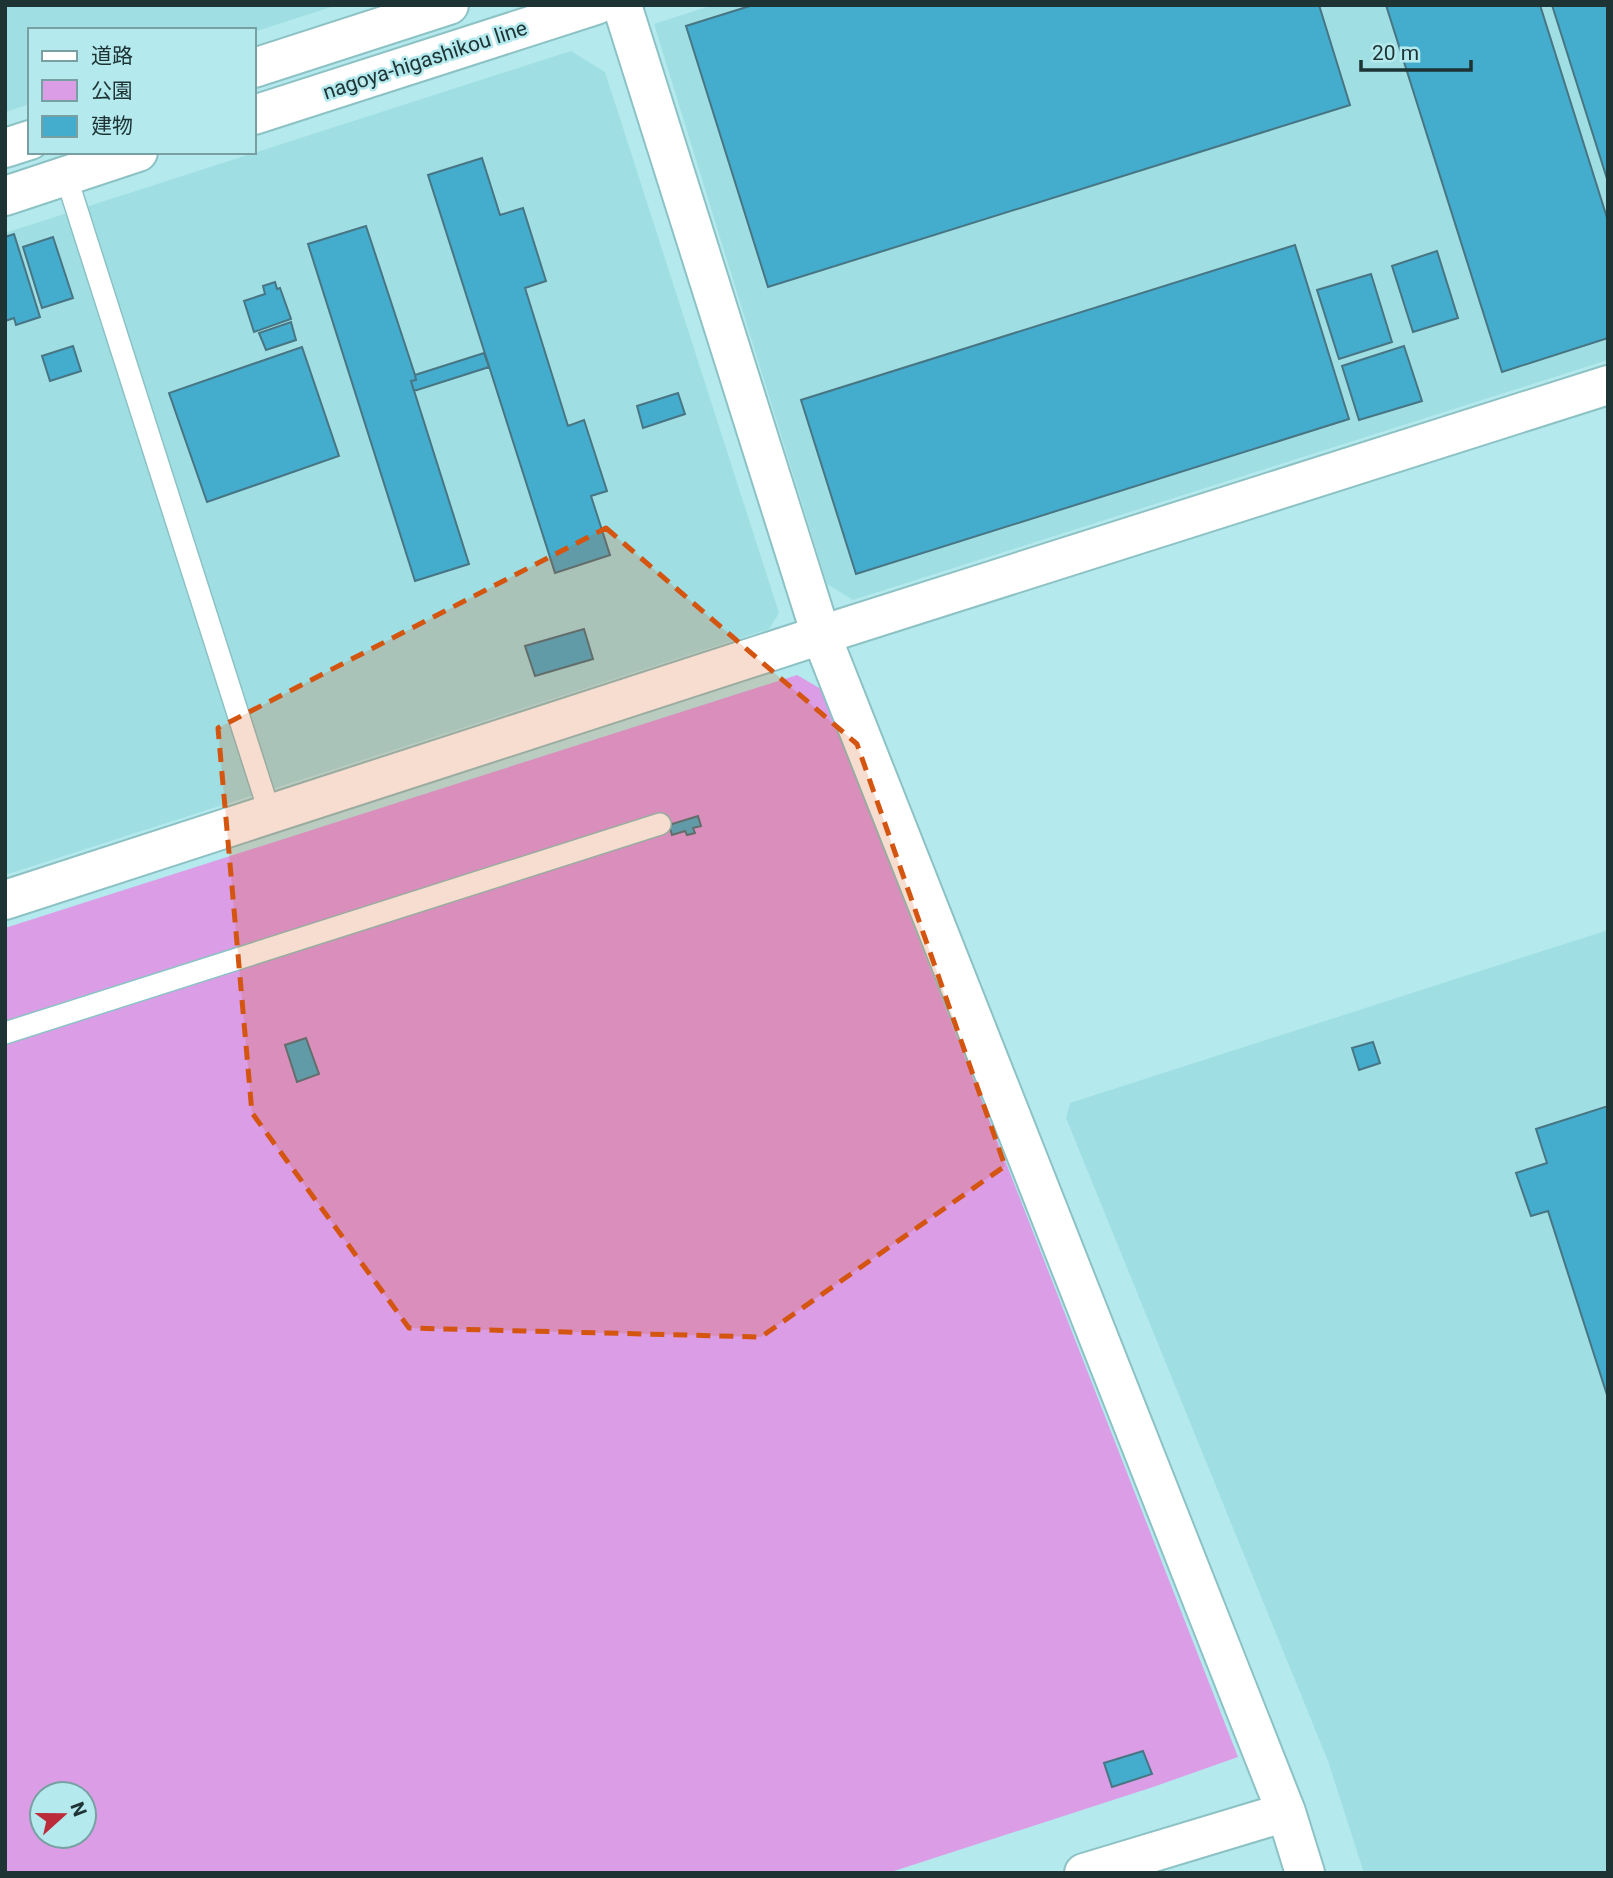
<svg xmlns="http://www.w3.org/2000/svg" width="1613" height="1878" viewBox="0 0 1613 1878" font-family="Roboto,'Noto Sans JP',sans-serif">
<rect width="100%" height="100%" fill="#b4e9ed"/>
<path fill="#9fdfe3" d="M 5,5 L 337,5 L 254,32 L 254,30 L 30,30 L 30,104 L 5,112 Z
M 713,5 L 1608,5 L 1608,360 L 853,600 L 827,584 L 654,24 Z
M 571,51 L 605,72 L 779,613 L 769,629 L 5,875 L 5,233 Z
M 1608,930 L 1608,1873 L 1364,1873 L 1328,1761 L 1066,1118 L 1070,1103 Z"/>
<path fill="#dc9de7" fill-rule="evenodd" d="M 797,675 L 821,689 L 1238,1757 L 1153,1787 L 888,1873 L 5,1873 L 5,928 ZM 42,1794 L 84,1794 L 84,1836 L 42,1836 Z"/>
<path fill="#44adcd" stroke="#487584" stroke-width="2" d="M 753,5 L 1319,5 L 1350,105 L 768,287 L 686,26 Z
M 1386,5 L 1540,5 L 1608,221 L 1608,338 L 1502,372 Z
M 1552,5 L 1608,5 L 1608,182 Z
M 482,158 L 500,215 L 523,208 L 546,281 L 525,288 L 568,426 L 584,420 L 607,491 L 591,496 L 610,555 L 555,573 L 428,175 Z
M 366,226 L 415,375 L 416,380 L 411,381 L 469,564 L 415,581 L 308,244 Z
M 14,234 L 40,317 L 16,325 L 14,318 L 5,321 L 5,237 Z
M 53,237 L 73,298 L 42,308 L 23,247 Z
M 1295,245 L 1349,419 L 856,574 L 801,400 Z
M 1437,251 L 1458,318 L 1413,332 L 1392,266 Z
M 1371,274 L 1392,342 L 1339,359 L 1317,290 Z
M 275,282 L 277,289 L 280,288 L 291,319 L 254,332 L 244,301 L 265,294 L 263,286 Z
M 291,322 L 296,340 L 266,350 L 259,333 Z
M 73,346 L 81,371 L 50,381 L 42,356 Z
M 1404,346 L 1422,401 L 1359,420 L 1342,366 Z
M 302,347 L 339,456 L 207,502 L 169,393 Z
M 484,353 L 489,367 L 414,391 L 411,381 L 416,380 L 415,375 Z
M 678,393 L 685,414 L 643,428 L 637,406 Z
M 584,629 L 593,659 L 535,676 L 525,646 Z
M 698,816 L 701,826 L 693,828 L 695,833 L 687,835 L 685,831 L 672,835 L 669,825 Z
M 306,1038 L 319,1074 L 297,1082 L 285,1045 Z
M 1373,1042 L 1380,1063 L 1359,1070 L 1352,1048 Z
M 1608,1106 L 1608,1398 L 1548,1211 L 1531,1216 L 1516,1173 L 1547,1163 L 1536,1129 Z
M 1143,1751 L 1152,1774 L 1112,1787 L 1104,1763 Z"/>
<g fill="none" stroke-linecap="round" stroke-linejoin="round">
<defs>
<path id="lane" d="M 66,176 L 270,814
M 5,1033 L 660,824"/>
<path id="street" d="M 5,900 L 821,635 L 1608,385"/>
<path id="secondary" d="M 622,5 L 821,635 L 1286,1812 L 1305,1873
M 254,68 L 449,5
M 254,115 L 596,5
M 5,148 L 30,140
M 5,196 L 138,152
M 1084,1873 L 1286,1812"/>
</defs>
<use href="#lane" stroke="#8dc2c5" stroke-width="24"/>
<use href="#street" stroke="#8dc2c5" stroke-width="42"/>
<use href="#secondary" stroke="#8dc2c5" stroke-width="42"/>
<use href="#lane" stroke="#fff" stroke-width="21"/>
<use href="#street" stroke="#fff" stroke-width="38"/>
<use href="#secondary" stroke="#fff" stroke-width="38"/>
</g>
<path fill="#d45510" fill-opacity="0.2" stroke="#d45510" stroke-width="5" stroke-dasharray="14 9" stroke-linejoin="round" d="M 606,528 L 857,744 L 1005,1166 L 761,1337 L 409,1328 L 252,1113 L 218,728 Z"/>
<g text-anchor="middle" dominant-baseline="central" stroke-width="5" stroke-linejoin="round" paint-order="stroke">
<g font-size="21" fill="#1d3334" stroke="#b4e9ed">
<text transform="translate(425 60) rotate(-18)">nagoya-higashikou line</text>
</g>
</g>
<rect width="1613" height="1878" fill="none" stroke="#1d3334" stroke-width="14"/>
<rect x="28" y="28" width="228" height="126" fill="#b4e9ed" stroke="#78a0a3" stroke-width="2"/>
<rect x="42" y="51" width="35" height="10" fill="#ffffff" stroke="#78a0a3" stroke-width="2"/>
<text x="91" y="63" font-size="21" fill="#1d3334">道路</text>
<rect x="42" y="80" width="35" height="21" fill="#dc9de7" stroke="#78a0a3" stroke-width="2"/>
<text x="91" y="98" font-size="21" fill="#1d3334">公園</text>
<rect x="42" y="116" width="35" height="21" fill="#44adcd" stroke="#78a0a3" stroke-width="2"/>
<text x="91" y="133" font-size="21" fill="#1d3334">建物</text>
<g transform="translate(63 1815) rotate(69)"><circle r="33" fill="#b4e9ed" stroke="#78a0a3" stroke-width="2"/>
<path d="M0-5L12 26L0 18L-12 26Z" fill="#bc2b39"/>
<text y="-10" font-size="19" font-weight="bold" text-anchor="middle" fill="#1d3334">N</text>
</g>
<path d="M1361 60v10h110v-10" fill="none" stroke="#1d3334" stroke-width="3.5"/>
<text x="1372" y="60" font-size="21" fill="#1d3334" stroke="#b4e9ed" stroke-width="5" paint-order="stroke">20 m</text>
</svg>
